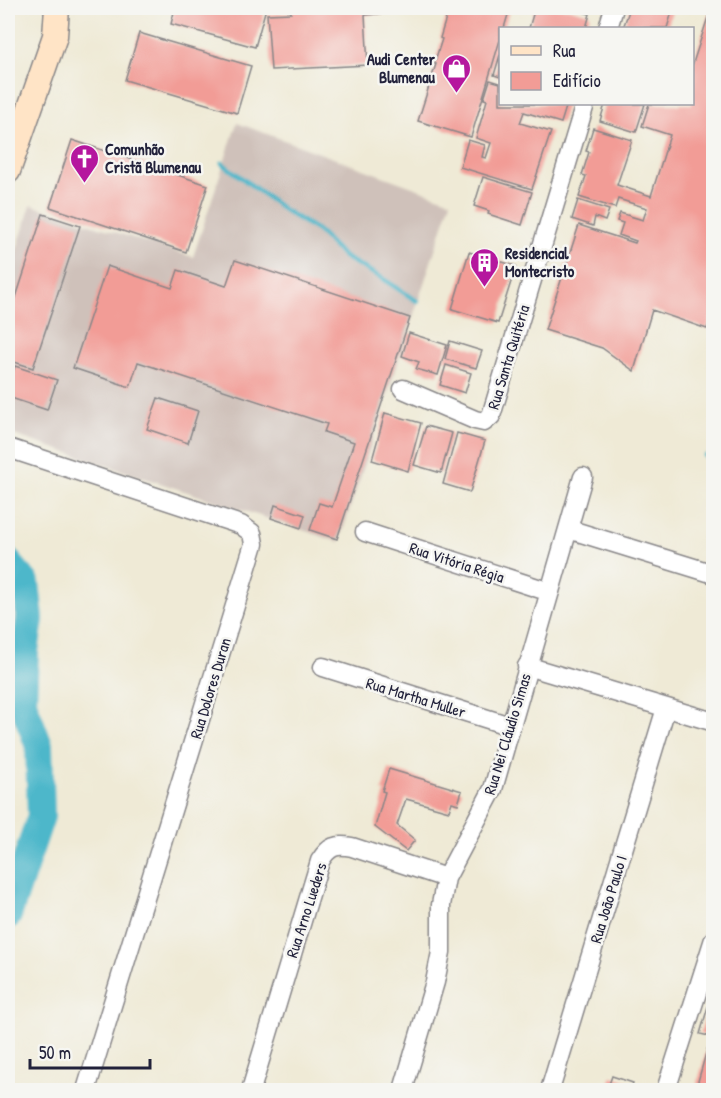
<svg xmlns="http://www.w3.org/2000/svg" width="721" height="1098" viewBox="0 0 721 1098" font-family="'Patrick Hand',sans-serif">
<rect width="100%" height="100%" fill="#f6f6f2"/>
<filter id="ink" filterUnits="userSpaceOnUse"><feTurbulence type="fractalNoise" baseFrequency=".0167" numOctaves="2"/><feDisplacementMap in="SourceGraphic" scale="12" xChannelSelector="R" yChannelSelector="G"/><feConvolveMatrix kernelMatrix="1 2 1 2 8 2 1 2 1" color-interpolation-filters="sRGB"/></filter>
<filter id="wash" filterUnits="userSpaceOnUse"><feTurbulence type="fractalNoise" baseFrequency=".008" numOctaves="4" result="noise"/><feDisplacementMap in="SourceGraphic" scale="24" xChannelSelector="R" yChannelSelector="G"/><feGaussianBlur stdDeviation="1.35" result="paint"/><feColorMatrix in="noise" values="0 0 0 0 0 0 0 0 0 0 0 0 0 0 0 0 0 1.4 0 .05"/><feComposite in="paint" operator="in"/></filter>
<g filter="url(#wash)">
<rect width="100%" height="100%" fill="#efead6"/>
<path fill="#cfc1ba" d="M 237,123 L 451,201 L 339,542 L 8,433 L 8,277 L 31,205 L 193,257 Z"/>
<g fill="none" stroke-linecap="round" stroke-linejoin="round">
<path stroke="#4db7ca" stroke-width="4.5" d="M 222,163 L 284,210 L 318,231 L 344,257 L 380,277 L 417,301
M 705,456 L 714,459"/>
<path stroke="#4db7ca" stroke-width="28" d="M 8,562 L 26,583 L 30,619 L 25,651 L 23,703 L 39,746 L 41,816 L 8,915"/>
</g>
<g id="blocks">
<path fill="#f29c96" d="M 175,8 L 266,8 L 255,47 L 171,24 Z
M 291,8 L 404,8 L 404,12 L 365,15 L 368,65 L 271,70 L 267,14 L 291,13 Z
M 449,8 L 510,8 L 504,28 L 500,28 L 500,40 L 471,137 L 418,121 L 436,64 L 434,64 L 442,39 L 440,38 Z
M 526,8 L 568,8 L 590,14 L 586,28 L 529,28 L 534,11 Z
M 630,8 L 658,8 L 672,12 L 667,28 L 623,28 Z
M 711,8 L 714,8 L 714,310 L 707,329 L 652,310 L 634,371 L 602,348 L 545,330 L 579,225 L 635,243 L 636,241 L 619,235 L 623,223 L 617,221 L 620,213 L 643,220 L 647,208 L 618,199 L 615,208 L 579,197 L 586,176 L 582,175 L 589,152 L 586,151 L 593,128 L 632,140 L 617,185 L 651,196 L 670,135 L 642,126 L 649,104 L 673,104 L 680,106 L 680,104 L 692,104 L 692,66 Z
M 139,33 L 251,66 L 237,113 L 125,80 Z
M 500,55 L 500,77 L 494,75 Z
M 490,80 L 500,83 L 500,104 L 567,104 L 561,123 L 524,112 L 520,123 L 551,132 L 532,189 L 460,167 L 468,140 L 485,145 L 482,157 L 486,158 L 491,143 L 476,138 L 487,100 L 484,99 Z
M 605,104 L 645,104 L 636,132 L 600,121 Z
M 72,140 L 208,185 L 186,252 L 50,207 Z
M 483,177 L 532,192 L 522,225 L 488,214 L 489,211 L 474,206 Z
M 578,200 L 609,210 L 605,221 L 595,217 L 593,226 L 572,219 Z
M 43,214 L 80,226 L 33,368 L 8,360 L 8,322 Z
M 469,252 L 516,266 L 498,323 L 452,309 Z
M 235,260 L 410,318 L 337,539 L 310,530 L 319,503 L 332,507 L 354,442 L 324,432 L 327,424 L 138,362 L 130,387 L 73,368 L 107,266 L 172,288 L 178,270 L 226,286 Z
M 409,333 L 447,345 L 438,375 L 416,369 L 419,362 L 402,356 Z
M 450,341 L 482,351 L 476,368 L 445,359 Z
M 446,365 L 471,373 L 465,393 L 440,385 Z
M 15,366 L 57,380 L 47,410 L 8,397 L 8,388 Z
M 158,398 L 198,411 L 188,443 L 147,429 Z
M 385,413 L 421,423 L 408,471 L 372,460 Z
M 426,426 L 452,433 L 441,473 L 414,465 Z
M 457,433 L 485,441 L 470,492 L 443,484 Z
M 275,505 L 305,515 L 301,528 L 271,518 Z
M 389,769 L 462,791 L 458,804 L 452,802 L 449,811 L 406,799 L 397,825 L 415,840 L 406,851 L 375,827 L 385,792 L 382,791 Z
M 710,1000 L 714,1001 L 714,1037 L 700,1034 Z
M 708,1046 L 714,1047 L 714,1090 L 697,1085 Z
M 612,1076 L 633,1083 L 630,1090 L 607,1090 Z"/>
</g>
</g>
<g filter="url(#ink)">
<use href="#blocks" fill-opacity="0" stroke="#888688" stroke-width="1.5"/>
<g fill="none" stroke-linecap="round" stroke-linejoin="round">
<defs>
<path id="street" d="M 608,28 L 614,8
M 403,389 L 475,420 L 484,422 L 491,416 L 585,104
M 8,448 L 241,525 L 252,533 L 254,544 L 86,1090
M 568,529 L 714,574
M 365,532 L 550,592
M 527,666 L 714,722
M 323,667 L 510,726
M 251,1090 L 320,861 C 329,846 336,844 352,847 L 446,878
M 403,1090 L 435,982 L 441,952 L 441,905 L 446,878 L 493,789 L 583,477
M 550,1090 L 666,708
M 666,1090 L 714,939"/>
<path id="secondary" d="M 8,171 L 55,36 L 57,8"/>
</defs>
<use href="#street" stroke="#888688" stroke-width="21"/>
<use href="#secondary" stroke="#888688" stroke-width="27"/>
<use href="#street" stroke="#fff" stroke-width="18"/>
<use href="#secondary" stroke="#ffe4c6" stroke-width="24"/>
</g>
</g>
<defs>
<symbol id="shop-pin" viewBox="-11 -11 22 30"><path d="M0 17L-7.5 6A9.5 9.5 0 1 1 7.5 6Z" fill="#b5179e" stroke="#f6f6f2"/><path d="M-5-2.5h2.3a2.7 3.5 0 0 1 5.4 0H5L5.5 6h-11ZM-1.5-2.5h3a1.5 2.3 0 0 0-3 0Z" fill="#fff"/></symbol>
<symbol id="church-pin" viewBox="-11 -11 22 30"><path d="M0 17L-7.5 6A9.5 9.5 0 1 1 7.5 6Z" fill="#b5179e" stroke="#f6f6f2"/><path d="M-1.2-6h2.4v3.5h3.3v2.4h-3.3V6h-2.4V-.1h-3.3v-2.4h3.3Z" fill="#fff"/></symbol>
<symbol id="building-pin" viewBox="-11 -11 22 30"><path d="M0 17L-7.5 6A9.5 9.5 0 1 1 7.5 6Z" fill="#b5179e" stroke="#f6f6f2"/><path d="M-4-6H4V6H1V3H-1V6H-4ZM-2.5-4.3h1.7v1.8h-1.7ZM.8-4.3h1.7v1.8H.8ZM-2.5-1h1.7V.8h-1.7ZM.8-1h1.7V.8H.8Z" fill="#fff"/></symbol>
</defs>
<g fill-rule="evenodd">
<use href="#shop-pin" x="440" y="52" width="33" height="45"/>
<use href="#church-pin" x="68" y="142" width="33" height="45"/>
<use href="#building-pin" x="468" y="246" width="33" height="45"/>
</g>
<g text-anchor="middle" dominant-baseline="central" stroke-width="5" stroke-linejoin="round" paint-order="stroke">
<g font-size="16" font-weight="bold" fill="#22223b" stroke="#f6f6f2" text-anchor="start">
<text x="435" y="59" text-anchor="end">Audi Center<tspan x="435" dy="18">Blumenau</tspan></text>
<text x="105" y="149">Comunhão<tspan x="105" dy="18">Cristã Blumenau</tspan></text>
<text x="505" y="253">Residencial<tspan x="505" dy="18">Montecristo</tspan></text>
</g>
<g font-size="16" fill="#22223b" stroke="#f6f6f2">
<text transform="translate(508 357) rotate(-73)">Rua Santa Quitéria</text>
<text transform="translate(457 562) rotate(18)">Rua Vitória Régia</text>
<text transform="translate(210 688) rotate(-73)">Rua Dolores Duran</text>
<text transform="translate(416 697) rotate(17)">Rua Martha Muller</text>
<text transform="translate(507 734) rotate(-73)">Rua Nei Cláudio Simas</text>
<text transform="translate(608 899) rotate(-73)">Rua João Paulo I</text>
<text transform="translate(306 910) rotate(-72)">Rua Arno Lueders</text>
</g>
</g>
<rect width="721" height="1098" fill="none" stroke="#f6f6f2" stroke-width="30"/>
<rect x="499" y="27" width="195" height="78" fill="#f6f6f2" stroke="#a1a1a9" stroke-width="1.5"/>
<rect x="511" y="46" width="30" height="9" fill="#ffe4c6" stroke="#a1a1a9" stroke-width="1.5"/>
<text x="553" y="57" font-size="18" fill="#22223b">Rua</text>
<rect x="511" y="72" width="30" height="18" fill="#f29c96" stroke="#a1a1a9" stroke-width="1.5"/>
<text x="553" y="87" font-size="18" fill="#22223b">Edifício</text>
<path d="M30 1059v9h120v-9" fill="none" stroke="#22223b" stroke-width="3"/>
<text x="39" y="1059" font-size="18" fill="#22223b" stroke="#f6f6f2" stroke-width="4.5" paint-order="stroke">50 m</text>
</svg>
